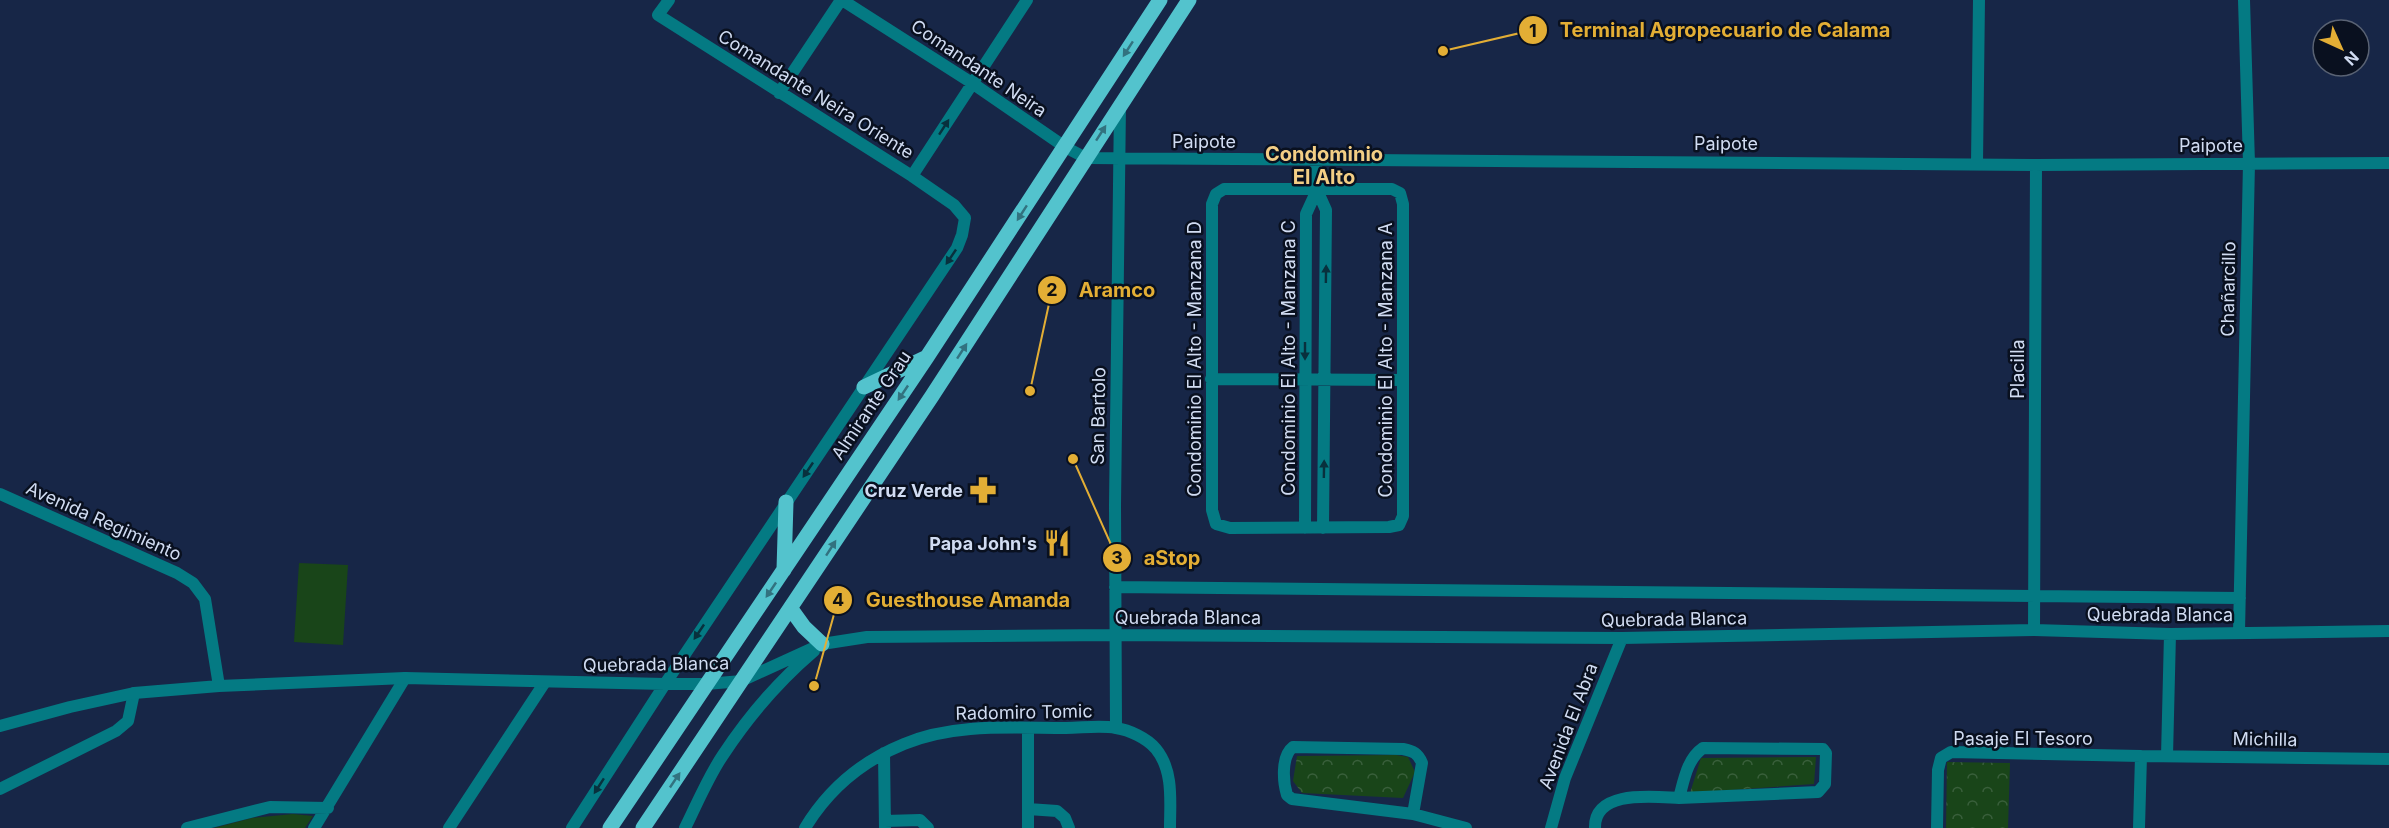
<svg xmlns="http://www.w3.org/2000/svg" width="2389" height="828" viewBox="0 0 2389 828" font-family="Inter,sans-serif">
<defs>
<pattern id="park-crowns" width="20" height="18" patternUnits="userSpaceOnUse" patternTransform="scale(1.5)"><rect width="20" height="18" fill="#194519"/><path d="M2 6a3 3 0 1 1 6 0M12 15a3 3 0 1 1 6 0" fill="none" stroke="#395f3b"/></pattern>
</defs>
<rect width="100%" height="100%" fill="#172647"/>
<path fill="#194519" d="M 299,563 L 348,565 L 343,645 L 294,642 Z
M 293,814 L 313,816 L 305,828 L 214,828 L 252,818 Z"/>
<path fill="url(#park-crowns)" d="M 1396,755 L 1408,757 L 1415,772 L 1403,798 L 1302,793 L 1293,781 L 1297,756 Z
M 1816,757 L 1814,784 L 1690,793 L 1701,758 Z
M 1947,762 L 2010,763 L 2008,828 L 1946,828 Z"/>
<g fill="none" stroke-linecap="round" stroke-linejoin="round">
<path stroke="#047a83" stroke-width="12" d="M 669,0 L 658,15 L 912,176 L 954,205 L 965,218 L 962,235 L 957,248 L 864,387
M 842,0 L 972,83 L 1065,147 L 1086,158 L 2036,165 L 2389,163
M 779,93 L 841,0
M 1316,159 L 1317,190 L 1326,210 L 1323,528
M 1977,163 L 1979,0
M 912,176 L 1027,0
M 1224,189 L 1392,189 L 1400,193 L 1403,204 L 1403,516 L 1399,525 L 1389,527 L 1230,528 L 1216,524 L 1212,510 L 1212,204 L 1216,194 Z
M 1211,379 L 1403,380
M 1305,528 L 1306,214 L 1317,190
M 1115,587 L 2240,598
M 2034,630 L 2036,165
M 2239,632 L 2249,163 L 2244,0
M 743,680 L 822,644 L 867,637 L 1115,635 L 1622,638 L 2034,630 L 2170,634 L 2389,631
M 1116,728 L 1115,505 L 1120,105
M 1703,748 L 1823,749 L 1826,753 L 1825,784 L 1818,792 L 1679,798 C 1684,780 1687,759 1703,748 Z
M 884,753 L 885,828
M 2167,756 L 2170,634
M 0,789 L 116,731 L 128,721 L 134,693
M 1028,809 L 1057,811 L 1065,818 L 1069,828
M 1413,814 L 1422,763 C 1418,753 1413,751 1403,749 L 1293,747 C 1281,756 1283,782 1287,795 L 1292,799 L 1413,814 L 1466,828
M 885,821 L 920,820 L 928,828
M 187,828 L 270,807 L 328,808
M 314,828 L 405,678
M 449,828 L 545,682
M 685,828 C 697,804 708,777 723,755 C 748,717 780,680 814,651
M 805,828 C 828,790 862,761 904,744 C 954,723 1012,728 1066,728 C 1082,728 1100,725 1116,728 C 1129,730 1147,738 1156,749 C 1174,771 1170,802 1170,828
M 1028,828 L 1028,728
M 1551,828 L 1565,778 L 1622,638
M 1595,828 C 1594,789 1654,797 1679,798
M 1937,828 L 1938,770 L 1941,758 L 1951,752 L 2141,756 L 2389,759
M 2139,828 L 2141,756"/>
<path stroke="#047a83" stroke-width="12" d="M 0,494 L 177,573 L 193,583 L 205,599 L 219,686
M 0,726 L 70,707 L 134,693 L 219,686 L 405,678 L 665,684 L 706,684 L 742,681
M 572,828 L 665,684 L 864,387"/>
<path stroke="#53c3cd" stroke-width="15" d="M 864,387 L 927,357
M 784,570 L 786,502
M 791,609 L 804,627 L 822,644
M 610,828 L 927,357 L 1160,0
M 643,828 L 932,396 L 1189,0"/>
</g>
<defs><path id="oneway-solid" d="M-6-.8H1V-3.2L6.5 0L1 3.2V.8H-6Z" transform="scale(1.5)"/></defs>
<g fill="#32727f">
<use href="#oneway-solid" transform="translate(1128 49) rotate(123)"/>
<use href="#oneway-solid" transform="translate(1101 133) rotate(-57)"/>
<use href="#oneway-solid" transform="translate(1022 213) rotate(123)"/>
<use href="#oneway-solid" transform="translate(962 351) rotate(-57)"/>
<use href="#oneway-solid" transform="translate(903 393) rotate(124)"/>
<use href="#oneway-solid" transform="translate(831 548) rotate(-57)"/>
<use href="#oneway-solid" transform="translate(771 590) rotate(124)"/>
<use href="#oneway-solid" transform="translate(675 780) rotate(-56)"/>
</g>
<g fill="#08303d">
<use href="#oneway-solid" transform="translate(944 127) rotate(-57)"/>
<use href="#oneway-solid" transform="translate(951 257) rotate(124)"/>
<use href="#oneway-solid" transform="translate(1326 274) rotate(-89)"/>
<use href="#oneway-solid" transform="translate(1305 351) rotate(90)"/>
<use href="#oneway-solid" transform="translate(1324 469) rotate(-89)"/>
<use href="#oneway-solid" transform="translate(808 470) rotate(124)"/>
<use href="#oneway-solid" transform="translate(699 632) rotate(124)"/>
<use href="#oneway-solid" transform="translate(599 786) rotate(123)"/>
</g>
<defs>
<symbol id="pharmacy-bare" viewBox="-9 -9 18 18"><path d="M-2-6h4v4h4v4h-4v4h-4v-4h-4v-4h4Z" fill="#e3ae35" stroke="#09101f" stroke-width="2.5" paint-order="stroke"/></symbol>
<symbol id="restaurant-bare" viewBox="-9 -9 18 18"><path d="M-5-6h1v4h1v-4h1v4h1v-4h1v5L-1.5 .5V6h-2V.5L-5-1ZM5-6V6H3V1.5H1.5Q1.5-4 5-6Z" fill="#e3ae35" stroke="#09101f" stroke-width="2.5" paint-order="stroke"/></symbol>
</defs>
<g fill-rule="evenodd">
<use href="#pharmacy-bare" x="964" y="471" width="38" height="38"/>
<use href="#restaurant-bare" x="1038" y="524" width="38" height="38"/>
</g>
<g text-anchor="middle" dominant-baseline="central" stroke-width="5" stroke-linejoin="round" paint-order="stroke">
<g font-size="18" fill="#d1dcf2" stroke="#09101f">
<text transform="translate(979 68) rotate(34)">Comandante Neira</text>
<text transform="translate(816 94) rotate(32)">Comandante Neira Oriente</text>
<text x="1204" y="141">Paipote</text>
<text x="1726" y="143">Paipote</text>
<text x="2211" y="145">Paipote</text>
<text transform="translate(2228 289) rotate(-89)">Chañarcillo</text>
<text transform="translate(1288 358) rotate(-90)">Condominio El Alto - Manzana C</text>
<text transform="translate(1194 359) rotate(-90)">Condominio El Alto - Manzana D</text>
<text transform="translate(1385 360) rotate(-90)">Condominio El Alto - Manzana A</text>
<text transform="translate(2017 369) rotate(-90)">Placilla</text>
<text transform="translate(871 405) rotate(-56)">Almirante Grau</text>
<text transform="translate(1098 416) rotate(-89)">San Bartolo</text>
<text transform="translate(104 521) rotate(24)">Avenida Regimiento</text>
<text x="2160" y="614">Quebrada Blanca</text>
<text x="1188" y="617">Quebrada Blanca</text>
<text transform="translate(1674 619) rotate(-1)">Quebrada Blanca</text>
<text transform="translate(656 664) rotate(-1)">Quebrada Blanca</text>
<text transform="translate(1024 712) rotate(-1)">Radomiro Tomic</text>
<text transform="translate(1568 726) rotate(-69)">Avenida El Abra</text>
<text x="2023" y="738">Pasaje El Tesoro</text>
<text transform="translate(2265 739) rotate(1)">Michilla</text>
</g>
<g font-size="18" font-weight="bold" fill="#d1dcf2" stroke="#09101f" text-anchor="end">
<text x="963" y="490">Cruz Verde</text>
<text x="1037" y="543">Papa John's</text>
</g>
<g font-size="20" font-weight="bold" fill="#f3ce85" stroke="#09101f">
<text x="1324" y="154">Condominio<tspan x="1324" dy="23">El Alto</tspan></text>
</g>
</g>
<path fill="none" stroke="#e3ae35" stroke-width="2" d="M1443 51L1533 30M1030 391L1052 290M1073 459L1117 558M814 686L838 600"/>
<g fill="#e3ae35" stroke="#09101f" stroke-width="2">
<circle cx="1443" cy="51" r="6"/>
<circle cx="1030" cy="391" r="6"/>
<circle cx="1073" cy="459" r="6"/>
<circle cx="814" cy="686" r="6"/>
<circle cx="1533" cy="30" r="15"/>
<circle cx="1052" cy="290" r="15"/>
<circle cx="1117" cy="558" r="15"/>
<circle cx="838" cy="600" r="15"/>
</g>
<g font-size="18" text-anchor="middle" font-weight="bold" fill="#111">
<text x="1533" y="37">1</text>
<text x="1052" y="296">2</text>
<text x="1117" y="564">3</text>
<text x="838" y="606">4</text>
</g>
<g font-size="20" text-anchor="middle" font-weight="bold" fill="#e3ae35" stroke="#09101f" stroke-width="5" stroke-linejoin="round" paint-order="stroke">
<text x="1725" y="37">Terminal Agropecuario de Calama</text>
<text x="1117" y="297">Aramco</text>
<text x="1172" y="565">aStop</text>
<text x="968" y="607">Guesthouse Amanda</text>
</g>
<g transform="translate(2341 48) rotate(135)"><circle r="28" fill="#09101f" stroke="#596273" stroke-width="1.5"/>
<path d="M0-4.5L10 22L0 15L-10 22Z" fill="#e3ae35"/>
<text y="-9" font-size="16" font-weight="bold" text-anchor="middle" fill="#d1dcf2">N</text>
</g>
</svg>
